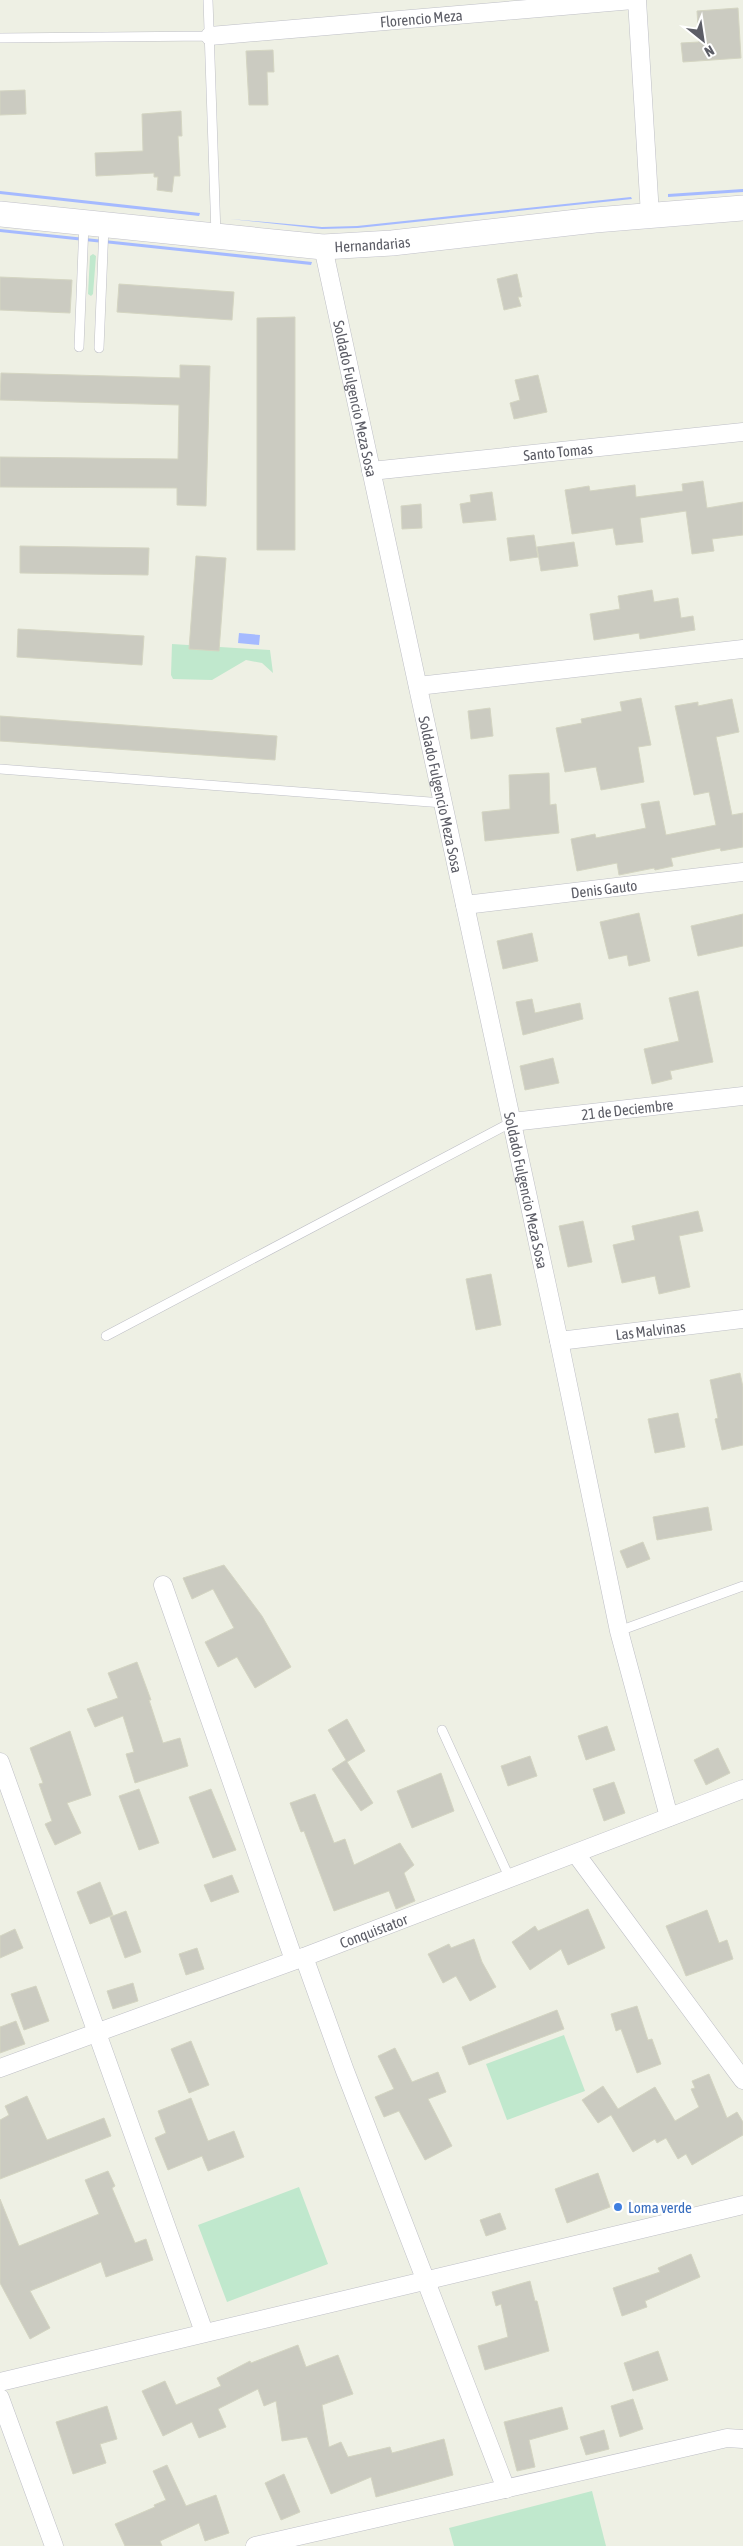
<svg xmlns="http://www.w3.org/2000/svg" width="743" height="2546" viewBox="0 0 743 2546" font-family="'Asap Condensed',sans-serif">
<rect width="100%" height="100%" fill="#eef0e4"/>
<path fill="#c0e8cd" d="M 93,254 L 96,256 L 93,294 L 91,296 L 88,294 L 90,256 Z
M 172,644 L 270,650 L 273,673 L 262,663 L 246,660 L 212,680 L 173,679 L 171,675 Z
M 564,2035 L 585,2091 L 507,2120 L 486,2064 Z
M 299,2187 L 328,2264 L 227,2302 L 198,2225 Z
M 592,2491 L 606,2546 L 454,2546 L 449,2528 Z"/>
<path fill="#a5baff" d="M 743,189 L 743,192 L 668,197 L 668,194 Z
M 0,191 L 200,213 L 199,216 L 0,194 Z
M 631,197 L 632,199 L 358,228 L 322,229 L 230,219 L 322,227 L 357,226 Z
M 0,229 L 312,262 L 311,265 L 0,232 Z
M 239,633 L 260,635 L 259,645 L 238,643 Z"/>
<path fill="#cbcbc1" stroke="#d4d5c2" d="M 738,8 L 741,58 L 683,62 L 681,43 L 699,42 L 697,11 Z
M 273,50 L 274,72 L 267,72 L 268,105 L 249,105 L 246,51 Z
M 25,90 L 26,114 L 0,115 L 0,91 Z
M 181,111 L 182,136 L 178,136 L 180,176 L 174,176 L 172,192 L 157,190 L 158,177 L 154,177 L 154,173 L 96,176 L 95,153 L 143,151 L 142,114 Z
M 517,274 L 522,297 L 518,297 L 521,306 L 504,310 L 497,279 Z
M 0,277 L 72,280 L 70,313 L 0,310 Z
M 119,284 L 234,292 L 232,320 L 117,312 Z
M 295,317 L 295,550 L 257,550 L 257,318 Z
M 180,365 L 210,366 L 206,506 L 177,505 L 177,488 L 0,487 L 0,457 L 178,459 L 179,405 L 0,400 L 1,373 L 180,378 Z
M 538,375 L 547,412 L 514,419 L 510,403 L 520,400 L 515,380 Z
M 703,481 L 707,508 L 743,502 L 743,535 L 712,539 L 714,551 L 692,554 L 686,511 L 640,518 L 643,542 L 616,545 L 613,528 L 572,534 L 565,490 L 589,486 L 590,491 L 635,485 L 636,497 L 683,491 L 682,484 Z
M 492,492 L 496,520 L 463,523 L 460,504 L 471,502 L 470,495 Z
M 421,504 L 422,528 L 402,529 L 401,506 Z
M 534,535 L 538,557 L 510,561 L 507,538 Z
M 574,542 L 578,566 L 541,571 L 537,547 Z
M 20,546 L 149,548 L 148,575 L 20,573 Z
M 196,556 L 226,558 L 219,651 L 189,649 Z
M 652,590 L 654,602 L 678,598 L 681,618 L 693,616 L 695,630 L 640,639 L 639,633 L 594,640 L 590,614 L 620,609 L 618,596 Z
M 18,629 L 144,636 L 142,665 L 17,657 Z
M 641,698 L 651,745 L 638,747 L 644,782 L 601,790 L 596,767 L 565,772 L 556,728 L 582,723 L 581,719 L 622,711 L 620,702 Z
M 732,699 L 739,732 L 716,737 L 732,815 L 743,813 L 743,847 L 721,851 L 720,848 L 671,858 L 673,866 L 655,870 L 654,868 L 619,875 L 617,863 L 577,871 L 571,839 L 595,834 L 596,838 L 646,828 L 641,804 L 659,801 L 666,835 L 716,825 L 709,792 L 694,795 L 675,706 L 698,702 L 698,706 Z
M 490,708 L 493,736 L 471,739 L 468,711 Z
M 0,716 L 277,736 L 275,760 L 0,741 Z
M 549,773 L 550,805 L 556,804 L 559,833 L 485,841 L 482,812 L 510,809 L 509,775 Z
M 639,913 L 650,961 L 629,966 L 627,955 L 609,959 L 600,922 Z
M 743,914 L 743,946 L 698,956 L 691,926 Z
M 532,933 L 538,961 L 503,969 L 497,941 Z
M 698,991 L 713,1062 L 670,1071 L 672,1079 L 652,1084 L 644,1049 L 679,1041 L 669,998 Z
M 532,999 L 535,1013 L 580,1003 L 583,1019 L 523,1035 L 516,1002 Z
M 553,1058 L 559,1083 L 525,1090 L 520,1066 Z
M 698,1211 L 703,1231 L 679,1236 L 690,1287 L 659,1294 L 655,1276 L 622,1283 L 613,1245 L 635,1240 L 632,1226 Z
M 583,1221 L 592,1262 L 568,1267 L 559,1226 Z
M 491,1274 L 501,1325 L 476,1330 L 466,1279 Z
M 740,1373 L 743,1387 L 743,1445 L 722,1450 L 715,1419 L 718,1418 L 710,1380 Z
M 678,1413 L 685,1447 L 655,1453 L 648,1419 Z
M 708,1507 L 712,1530 L 657,1540 L 653,1517 Z
M 643,1542 L 650,1559 L 627,1568 L 620,1551 Z
M 224,1565 L 262,1616 L 291,1667 L 255,1688 L 237,1657 L 218,1667 L 205,1642 L 234,1628 L 213,1589 L 192,1599 L 183,1578 Z
M 137,1662 L 151,1700 L 149,1700 L 163,1743 L 180,1738 L 188,1766 L 135,1783 L 126,1754 L 134,1752 L 123,1716 L 95,1727 L 87,1709 L 118,1698 L 108,1673 Z
M 347,1719 L 365,1751 L 347,1762 L 373,1803 L 361,1811 L 332,1769 L 346,1760 L 328,1730 Z
M 607,1726 L 615,1750 L 586,1760 L 578,1736 Z
M 70,1731 L 91,1795 L 67,1803 L 81,1833 L 55,1845 L 45,1824 L 52,1821 L 39,1784 L 43,1783 L 30,1748 Z
M 718,1748 L 730,1773 L 706,1785 L 694,1760 Z
M 530,1756 L 537,1776 L 508,1786 L 501,1766 Z
M 441,1773 L 454,1811 L 412,1828 L 397,1791 Z
M 614,1782 L 625,1813 L 604,1821 L 593,1789 Z
M 139,1789 L 159,1843 L 139,1850 L 119,1796 Z
M 211,1789 L 236,1850 L 213,1858 L 189,1797 Z
M 315,1794 L 334,1843 L 345,1839 L 354,1865 L 400,1843 L 414,1865 L 404,1873 L 415,1901 L 396,1909 L 389,1891 L 334,1911 L 304,1831 L 301,1832 L 290,1803 Z
M 232,1875 L 239,1892 L 211,1902 L 204,1885 Z
M 100,1882 L 113,1915 L 90,1924 L 77,1892 Z
M 588,1909 L 605,1948 L 568,1965 L 561,1949 L 530,1970 L 512,1942 L 535,1926 L 538,1931 Z
M 707,1910 L 719,1943 L 727,1940 L 733,1959 L 686,1976 L 666,1926 Z
M 126,1911 L 141,1952 L 125,1958 L 110,1917 Z
M 15,1929 L 23,1948 L 0,1958 L 0,1936 Z
M 474,1939 L 482,1962 L 496,1987 L 470,2001 L 456,1976 L 443,1983 L 428,1954 L 449,1944 L 451,1948 Z
M 197,1948 L 204,1969 L 186,1975 L 179,1954 Z
M 133,1983 L 138,2001 L 113,2009 L 107,1991 Z
M 36,1986 L 49,2021 L 24,2030 L 11,1994 Z
M 637,2006 L 648,2040 L 652,2039 L 661,2064 L 637,2073 L 621,2029 L 616,2031 L 611,2014 Z
M 557,2010 L 564,2029 L 469,2065 L 462,2047 Z
M 16,2021 L 25,2044 L 0,2053 L 0,2027 Z
M 191,2041 L 209,2085 L 189,2093 L 171,2049 Z
M 395,2048 L 412,2082 L 438,2072 L 446,2092 L 428,2099 L 452,2146 L 425,2160 L 399,2111 L 384,2117 L 375,2097 L 394,2089 L 378,2056 Z
M 709,2074 L 727,2118 L 737,2112 L 743,2122 L 743,2135 L 692,2165 L 686,2154 L 678,2159 L 666,2138 L 657,2143 L 655,2139 L 633,2152 L 611,2115 L 598,2123 L 582,2100 L 603,2086 L 618,2109 L 655,2087 L 675,2121 L 699,2107 L 691,2089 L 695,2088 L 692,2081 Z
M 27,2096 L 47,2140 L 104,2118 L 111,2136 L 0,2179 L 0,2120 L 9,2115 L 5,2106 Z
M 191,2098 L 208,2141 L 234,2131 L 244,2157 L 208,2171 L 202,2156 L 168,2170 L 155,2138 L 166,2133 L 158,2111 Z
M 108,2171 L 115,2186 L 112,2188 L 135,2243 L 146,2239 L 153,2260 L 106,2277 L 101,2262 L 30,2291 L 50,2328 L 30,2339 L 0,2283 L 0,2199 L 19,2246 L 99,2214 L 85,2180 Z
M 598,2173 L 610,2207 L 567,2223 L 555,2189 Z
M 500,2213 L 506,2229 L 486,2236 L 480,2220 Z
M 691,2254 L 700,2277 L 645,2301 L 647,2307 L 622,2316 L 613,2288 L 660,2272 L 658,2268 Z
M 530,2281 L 535,2301 L 537,2301 L 549,2351 L 485,2370 L 478,2346 L 508,2337 L 501,2304 L 496,2306 L 492,2292 Z
M 298,2345 L 306,2367 L 338,2355 L 353,2394 L 322,2405 L 329,2447 L 341,2442 L 348,2457 L 390,2447 L 392,2453 L 444,2439 L 453,2475 L 376,2497 L 371,2477 L 331,2494 L 307,2437 L 282,2441 L 276,2401 L 264,2406 L 258,2389 L 218,2409 L 226,2427 L 199,2438 L 192,2422 L 163,2436 L 142,2391 L 165,2381 L 176,2405 L 221,2386 L 217,2378 L 250,2361 L 251,2363 Z
M 658,2351 L 668,2380 L 633,2391 L 624,2363 Z
M 633,2399 L 643,2429 L 620,2437 L 611,2406 Z
M 107,2406 L 117,2439 L 100,2444 L 106,2463 L 73,2474 L 56,2422 Z
M 562,2407 L 568,2429 L 529,2440 L 535,2467 L 517,2471 L 504,2422 Z
M 604,2430 L 609,2449 L 586,2455 L 580,2437 Z
M 167,2465 L 186,2506 L 216,2495 L 229,2533 L 205,2541 L 199,2523 L 160,2541 L 162,2546 L 125,2546 L 115,2524 L 155,2507 L 154,2505 L 166,2500 L 153,2471 Z
M 284,2474 L 300,2512 L 281,2520 L 265,2483 Z"/>
<g fill="none" stroke-linecap="round" stroke-linejoin="round">
<defs>
<path id="lane" d="M 208,0 L 216,235
M 0,38 L 210,36
M 79,347 L 84,224
M 99,348 L 104,226
M 0,769 L 443,803
M 106,1336 L 512,1122
M 619,1631 L 743,1586
M 442,1730 L 510,1879"/>
<g id="street">
<path d="M 637,0 L 650,215"/>
<path id="s1" d="M 210,36 L 633,0"/>
<path id="s2" d="M 323,247 L 559,1341 L 619,1631 L 669,1817"/>
<path id="s3" d="M 371,471 L 743,432"/>
<path d="M 418,686 L 743,649"/>
<path id="s4" d="M 465,905 L 743,872"/>
<path id="s5" d="M 512,1122 L 743,1096"/>
<path id="s6" d="M 559,1341 L 743,1319"/>
<path d="M 163,1585 L 294,1960"/>
<path d="M 0,1762 L 204,2332"/>
<path d="M 576,1854 L 743,2080"/>
<path d="M 304,1957 L 345,2071 L 506,2489"/>
<path id="s7" d="M 0,2068 L 304,1957 L 743,1789"/>
<path d="M 0,2382 L 743,2205"/>
<path d="M 0,2398 L 54,2546"/>
<path d="M 255,2546 L 727,2438 L 743,2439"/>
</g>
<g id="secondary">
<path id="s8" d="M 0,214 L 323,247 L 392,243 L 595,220 L 743,208"/>
</g>
</defs>
<use href="#lane" stroke="#bebfc6" stroke-width="10"/>
<use href="#street" stroke="#bebfc6" stroke-width="19"/>
<use href="#secondary" stroke="#c1c1ca" stroke-width="26"/>
<use href="#lane" stroke="#fff" stroke-width="9"/>
<use href="#street" stroke="#fff" stroke-width="18"/>
<use href="#secondary" stroke="#fff" stroke-width="25"/>
</g>
<circle fill="#3f7fe0" stroke="#fff" stroke-width="2" cx="618" cy="2207" r="5"/>
<g text-anchor="middle" dominant-baseline="central" stroke-width="5" stroke-linejoin="round" paint-order="stroke">
<g font-size="15" fill="#5c5d66" stroke="#fff">
<text stroke="none"><textPath href="#s1" startOffset="212">Florencio Meza</textPath></text>
<text stroke="none"><textPath href="#s8" startOffset="374">Hernandarias</textPath></text>
<text stroke="none"><textPath href="#s2" startOffset="155">Soldado Fulgencio Meza Sosa</textPath></text>
<text stroke="none"><textPath href="#s3" startOffset="188">Santo Tomas</textPath></text>
<text stroke="none"><textPath href="#s2" startOffset="560">Soldado Fulgencio Meza Sosa</textPath></text>
<text stroke="none"><textPath href="#s4" startOffset="140">Denis Gauto</textPath></text>
<text stroke="none"><textPath href="#s5" startOffset="116">21 de Deciembre</textPath></text>
<text stroke="none"><textPath href="#s2" startOffset="965">Soldado Fulgencio Meza Sosa</textPath></text>
<text stroke="none"><textPath href="#s6" startOffset="92">Las Malvinas</textPath></text>
<text stroke="none"><textPath href="#s7" startOffset="398">Conquistator</textPath></text>
</g>
<g font-size="15" fill="#366cbe" stroke="#fff" text-anchor="start">
<text x="628" y="2207">Loma verde</text>
</g>
</g>
<g transform="translate(703 40) rotate(150)" stroke="#ffffff" stroke-width="4" paint-order="stroke">
<path d="M0-4L9 19L0 12L-9 19Z" fill="#5c5d66"/>
<text y="-8" font-size="14" font-weight="bold" text-anchor="middle" fill="#5c5d66">N</text>
</g>
</svg>
